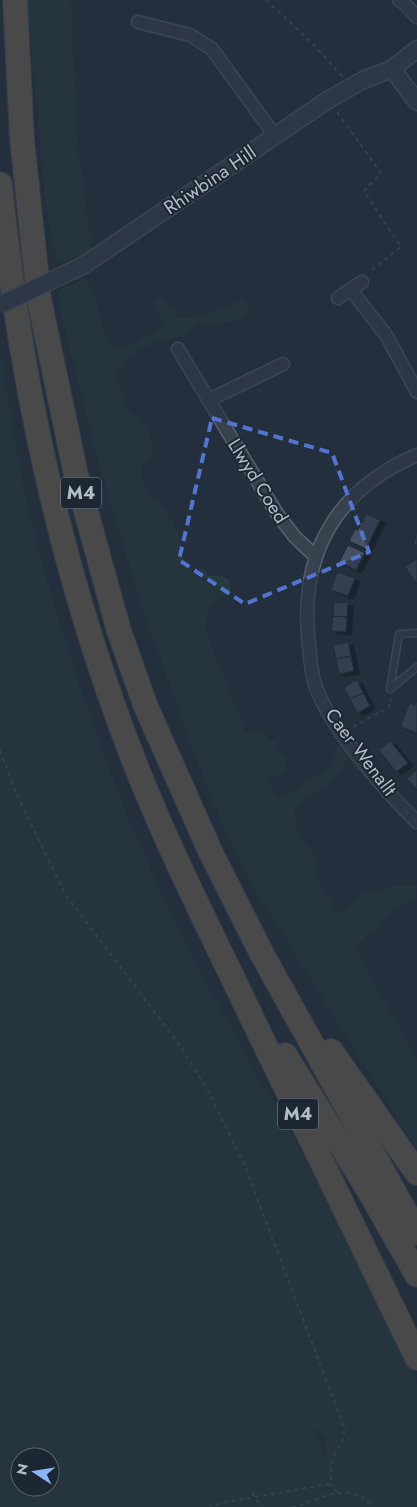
<svg xmlns="http://www.w3.org/2000/svg" width="417" height="1507" viewBox="0 0 417 1507" font-family="Jost,sans-serif">
<defs>
<filter id="shadow"><feDropShadow dx="5.5" dy="3" stdDeviation="0" flood-color="#0009"/></filter>
</defs>
<rect width="100%" height="100%" fill="#242f3e"/>
<path fill="#263c3f" fill-rule="evenodd" d="M 27,0 L 71,0 L 76,132 L 92,252 L 58,264 L 45,200 Z
M 84,279 C 98,290 99,333 114,349 L 125,347 L 164,327 L 154,303 L 156,300 L 164,301 L 177,317 L 183,318 L 205,316 L 215,310 L 227,308 L 244,298 L 251,311 C 247,314 242,319 238,320 C 216,326 203,314 186,335 C 165,341 129,345 119,369 C 115,378 121,390 124,399 C 127,409 127,416 139,416 C 146,424 156,445 151,455 C 150,459 146,460 144,464 C 139,470 142,479 144,486 C 146,499 158,502 166,511 C 183,534 178,545 186,569 L 192,572 L 205,570 L 208,576 L 222,576 L 229,580 L 231,591 L 228,595 L 218,599 L 210,607 L 205,629 L 245,732 L 261,730 L 271,740 L 276,741 L 276,747 L 286,760 L 286,773 L 268,780 L 276,799 L 294,792 L 304,782 L 334,766 L 334,757 L 337,747 L 341,747 L 349,754 C 338,789 312,786 294,812 C 295,828 299,842 314,851 L 315,866 L 313,868 L 337,913 C 353,907 351,899 364,891 L 373,893 L 393,886 L 417,886 L 415,899 L 399,906 L 386,915 L 378,929 L 366,935 L 355,947 L 417,1060 L 417,1150 L 249,880 C 217,819 195,755 172,691 C 125,560 86,427 57,291 Z
M 0,351 C 11,418 21,486 39,551 C 71,670 112,788 164,899 C 195,965 233,1028 266,1093 L 273,1099 L 379,1301 L 417,1384 L 417,1507 L 0,1507 ZM 313,1430 L 318,1430 L 326,1438 L 327,1459 ZM 20,1457 L 50,1457 L 50,1487 L 20,1487 Z"/>
<path fill="#455162" stroke="#1f2835" filter="url(#shadow)" d="M 366,514 L 380,520 L 366,549 L 349,541 L 355,529 L 358,530 Z
M 417,530 L 417,545 L 414,544 Z
M 348,545 L 365,553 L 356,570 L 339,562 Z
M 417,559 L 417,584 L 405,567 Z
M 337,572 L 355,578 L 348,596 L 331,590 Z
M 334,602 L 348,603 L 347,617 L 333,616 Z
M 333,616 L 347,617 L 346,632 L 331,631 Z
M 348,642 L 351,656 L 336,659 L 333,645 Z
M 351,656 L 354,671 L 339,674 L 336,659 Z
M 357,680 L 363,693 L 350,699 L 344,687 Z
M 363,693 L 370,706 L 357,713 L 350,699 Z
M 417,699 L 417,733 L 401,727 L 409,703 L 415,705 Z
M 390,741 L 408,763 L 396,772 L 379,750 Z
M 417,769 L 417,790 L 407,779 Z"/>
<g fill="none" stroke-linecap="round" stroke-linejoin="round">
<defs>
<path id="service" d="M 417,633 L 399,634 L 390,689 L 417,667"/>
<path id="minor" d="M 399,0 L 404,3 L 417,17
M 138,22 L 190,35 L 212,49 L 275,136
M 351,290 L 386,335 L 417,392
M 338,298 L 362,282
M 178,349 L 276,512 L 294,536 L 315,556
M 209,400 L 283,364
M 417,455 C 338,489 301,550 308,636 C 310,651 310,667 314,681 C 326,724 385,791 417,822"/>
<path id="tertiary" d="M 392,69 L 417,102
M 84,265 L 328,100 L 363,80 L 392,69 L 417,49"/>
<path id="motorway" d="M 15,0 L 22,139 L 39,299 L 76,475 L 119,631 L 146,707 L 211,853 L 263,956 L 417,1233
M 0,184 C 20,383 62,578 136,766 C 170,852 212,934 252,1018 C 307,1131 362,1245 417,1358
M 331,1051 L 417,1173
M 285,1055 L 368,1189 L 417,1275"/>
</defs>
<use href="#service" stroke="#565f6c" stroke-width="9"/>
<use href="#minor" stroke="#565f6c" stroke-width="15"/>
<use href="#tertiary" stroke="#565f6c" stroke-width="19"/>
<use href="#motorway" stroke="#434c59" stroke-width="26"/>
<path stroke="#44595c" stroke-width="2" stroke-dasharray="4 4" stroke-linecap="butt" d="M 266,0 L 311,42 L 342,76
M 337,112 L 381,173 L 364,191 L 401,247 L 369,272
M 353,727 L 389,707 L 391,699
M 0,750 L 16,793 L 65,894 L 179,1044 L 207,1089 L 244,1164 L 344,1427 C 346,1440 338,1446 333,1457 C 329,1466 334,1476 329,1484 L 221,1503 L 210,1507
M 329,1484 L 337,1492
M 252,1493 L 262,1507
M 292,1507 C 325,1500 343,1478 375,1507"/>
<use href="#service" stroke="#38414e" stroke-width="6"/>
<use href="#minor" stroke="#38414e" stroke-width="12"/>
<use href="#tertiary" stroke="#38414e" stroke-width="16"/>
<use href="#motorway" stroke="#746855" stroke-width="24"/>
<defs>
<path id="tertiary-bridge" d="M 0,305 L 84,265"/>
</defs>
<use href="#tertiary-bridge" stroke="#565f6c" stroke-width="19" stroke-linecap="butt"/>
<use href="#tertiary-bridge" stroke="#38414e" stroke-width="16"/>
</g>
<path d="M0 0H417V1507H0ZM 212,418 L 332,453 L 369,552 L 245,604 L 179,560 Z" fill="#242f3e" fill-opacity=".55" fill-rule="evenodd"/>
<path fill="none" stroke="#5274d3" stroke-width="4" stroke-dasharray="10 6" stroke-linejoin="round" d="M 212,418 L 332,453 L 369,552 L 245,604 L 179,560 Z"/>
<g text-anchor="middle" dominant-baseline="central" stroke-width="4" stroke-linejoin="round" paint-order="stroke">
<g fill="#1d2633" stroke="#878f9c" stroke-width="1">
<rect x="61" y="477.5" width="40" height="31" rx="4"/>
<rect x="278" y="1098.5" width="40" height="31" rx="4"/>
</g>
<g font-size="18" font-weight="bold" fill="#b4bcc9">
<text x="81" y="493">M4</text>
<text x="298" y="1114">M4</text>
</g>
<g font-size="19" fill="#b4bcc9" stroke="#1d2633">
<text transform="translate(210 180) rotate(-34)">Rhiwbina Hill</text>
<text transform="translate(258 481) rotate(58)">Llwyd Coed</text>
<text transform="translate(361 752) rotate(53)">Caer Wenallt</text>
</g>
</g>
<g transform="translate(35 1472) rotate(282)"><circle r="24" fill="#1d2633" stroke="#59626f"/>
<path d="M0-4L9 19L0 12L-9 19Z" fill="#8ab4f8"/>
<text y="-8" font-size="14" font-weight="bold" text-anchor="middle" fill="#b4bcc9">N</text>
</g>
</svg>
